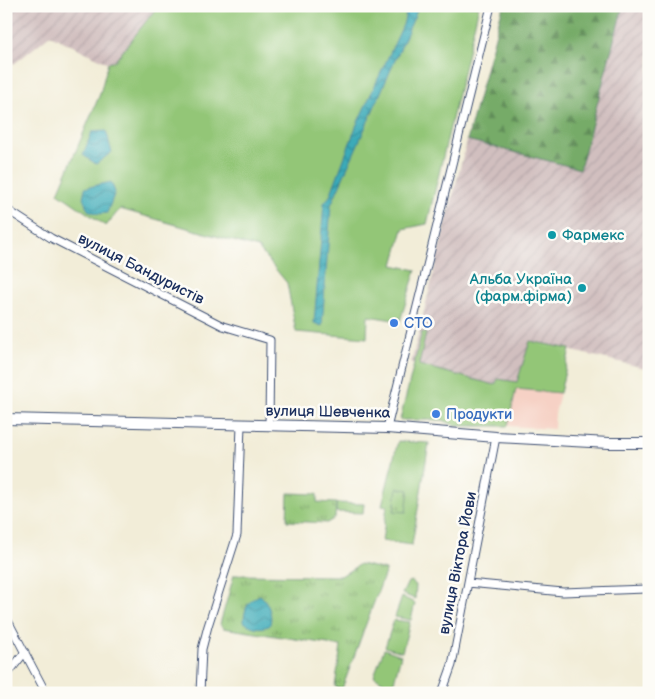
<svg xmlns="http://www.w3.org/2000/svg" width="655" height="699" viewBox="0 0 655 699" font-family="'Balsamiq Sans',sans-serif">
<defs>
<pattern id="industrial-furrows" width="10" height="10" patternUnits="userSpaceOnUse" patternTransform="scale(1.25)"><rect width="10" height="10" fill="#d1bfbf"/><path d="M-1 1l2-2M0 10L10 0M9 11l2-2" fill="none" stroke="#b3a4a7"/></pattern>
<pattern id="forest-firs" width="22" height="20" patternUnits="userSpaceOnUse" patternTransform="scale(1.25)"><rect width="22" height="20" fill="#76ab68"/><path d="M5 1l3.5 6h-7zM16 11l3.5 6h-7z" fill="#608c59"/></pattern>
<pattern id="park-tufts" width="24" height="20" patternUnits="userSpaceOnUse" patternTransform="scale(1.25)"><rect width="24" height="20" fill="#93c677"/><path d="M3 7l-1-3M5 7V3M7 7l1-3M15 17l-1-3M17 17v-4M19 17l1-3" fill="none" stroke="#77a165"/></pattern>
<pattern id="water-waves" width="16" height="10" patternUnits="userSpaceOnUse" patternTransform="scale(1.25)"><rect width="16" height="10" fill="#3aaab8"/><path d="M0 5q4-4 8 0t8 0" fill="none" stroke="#308b99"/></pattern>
</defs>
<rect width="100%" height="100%" fill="#fdfcf7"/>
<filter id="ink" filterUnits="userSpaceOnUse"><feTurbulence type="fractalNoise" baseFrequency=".02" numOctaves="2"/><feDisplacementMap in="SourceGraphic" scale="10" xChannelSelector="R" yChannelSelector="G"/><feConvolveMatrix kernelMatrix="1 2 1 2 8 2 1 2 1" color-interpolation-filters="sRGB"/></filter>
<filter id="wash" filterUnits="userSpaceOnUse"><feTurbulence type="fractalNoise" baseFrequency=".0096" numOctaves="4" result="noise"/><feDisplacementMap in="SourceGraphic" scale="20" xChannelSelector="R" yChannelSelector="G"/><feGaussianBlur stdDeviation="1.12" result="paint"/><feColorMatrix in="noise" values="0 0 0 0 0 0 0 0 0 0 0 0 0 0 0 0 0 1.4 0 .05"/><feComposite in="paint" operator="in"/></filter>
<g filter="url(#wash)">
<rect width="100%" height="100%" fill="#f2edd8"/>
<path fill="#f6d1c5" d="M 516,388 L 560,393 L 555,414 L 554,429 L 508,426 Z"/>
<path fill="url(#industrial-furrows)" d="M 6,6 L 158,6 L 115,61 L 108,63 L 50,35 L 14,64 L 6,58 Z
M 623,6 L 649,6 L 649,369 L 530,341 L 517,382 L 498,379 L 495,385 L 411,363 L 467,140 L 580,168 Z"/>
<path fill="#93c677" stroke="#577a6a" d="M 158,6 L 479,6 L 427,224 L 403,229 L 393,265 L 416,270 L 400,321 L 368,316 L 367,338 L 296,332 L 287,283 L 258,248 L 120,209 L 106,226 L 58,193 L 100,94 L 108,63 L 115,61 Z
M 422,332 L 426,333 L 419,365 L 495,385 L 498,379 L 517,382 L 530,341 L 570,349 L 560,393 L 516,389 L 508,426 L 456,426 L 443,420 L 400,420 Z
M 398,441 L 429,443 L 412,545 L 382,541 L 387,506 L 382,505 Z
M 336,503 L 364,504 L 363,513 L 336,512 Z
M 411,581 L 416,585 L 415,599 L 402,594 L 408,582 Z
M 402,597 L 415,603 L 411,620 L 395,617 Z
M 384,649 L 401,655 L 394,682 L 388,685 L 374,676 Z"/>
<path fill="url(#forest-firs)" stroke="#486d63" d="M 503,6 L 623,6 L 580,169 L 467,140 Z"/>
<path fill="url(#park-tufts)" stroke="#577a6a" d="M 397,488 L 409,490 L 406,512 L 394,511 Z
M 288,493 L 317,494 L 317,502 L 336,503 L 335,518 L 327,523 L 287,521 Z
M 360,564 L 386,570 L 342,689 L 335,687 L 341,646 L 223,628 L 220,624 L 234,575 L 341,576 Z
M 394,620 L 410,622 L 402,652 L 385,647 Z"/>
<path fill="url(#water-waves)" stroke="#2a6c8b" d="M 408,6 L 419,6 L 331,205 L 322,326 L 314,323 L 324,203 L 330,196 L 357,124 L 403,25 Z
M 106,131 C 109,138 109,145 112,152 L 96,164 L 83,155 L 92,132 Z
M 111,182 L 115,192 L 107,213 L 98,214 L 88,210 L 83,198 L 85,188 Z
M 260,595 C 268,601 274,617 269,626 C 259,629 253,628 244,622 C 244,609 248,600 260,595 Z"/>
</g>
<g filter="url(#ink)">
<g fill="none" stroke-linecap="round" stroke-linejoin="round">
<defs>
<path id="street" d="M 6,209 L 51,238 L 223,326 L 270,340 L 269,426
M 387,428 L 491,6
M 468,583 L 563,592 L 646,589
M 6,617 L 46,693
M 6,676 L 25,652
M 200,693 L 202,649 L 208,626 L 237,535 L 241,425
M 442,693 L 452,665 L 496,437"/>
<path id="secondary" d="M 6,419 L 387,428 L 496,437 L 609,443 L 649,443"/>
</defs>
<use href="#street" stroke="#3b4c70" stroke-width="9"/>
<use href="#secondary" stroke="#3b4c70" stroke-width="12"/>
<use href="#street" stroke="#fff" stroke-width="7"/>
<use href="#secondary" stroke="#fff" stroke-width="10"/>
</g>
</g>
<g fill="#0f9aa8" stroke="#fdfcf7" stroke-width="2">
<circle cx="552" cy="235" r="5"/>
<circle cx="582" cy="288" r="5"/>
</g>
<g fill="#3f7fe0" stroke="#fdfcf7" stroke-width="2">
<circle cx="394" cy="323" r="5"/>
<circle cx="436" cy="414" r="5"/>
</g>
<g text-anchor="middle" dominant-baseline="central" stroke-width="5" stroke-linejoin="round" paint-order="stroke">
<g font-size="15" fill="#0d838f" stroke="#fdfcf7" text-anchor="start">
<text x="562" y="235">Фармекс</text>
<text x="572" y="279" text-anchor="end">Альба Україна<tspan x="572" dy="17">(фарм.фірма)</tspan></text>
</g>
<g font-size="15" fill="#1b2f5e" stroke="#fdfcf7">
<text transform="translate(141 269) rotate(27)">вулиця Бандуристів</text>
<text transform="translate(328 412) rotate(1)">вулиця Шевченка</text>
<text transform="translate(458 563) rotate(-79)">вулиця Віктора Йови</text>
</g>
<g font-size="15" fill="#366cbe" stroke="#fdfcf7" text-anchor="start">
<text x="404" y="323">СТО</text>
<text x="446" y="414">Продукти</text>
</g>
</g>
<rect width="655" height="699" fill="none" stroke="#fdfcf7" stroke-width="25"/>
</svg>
